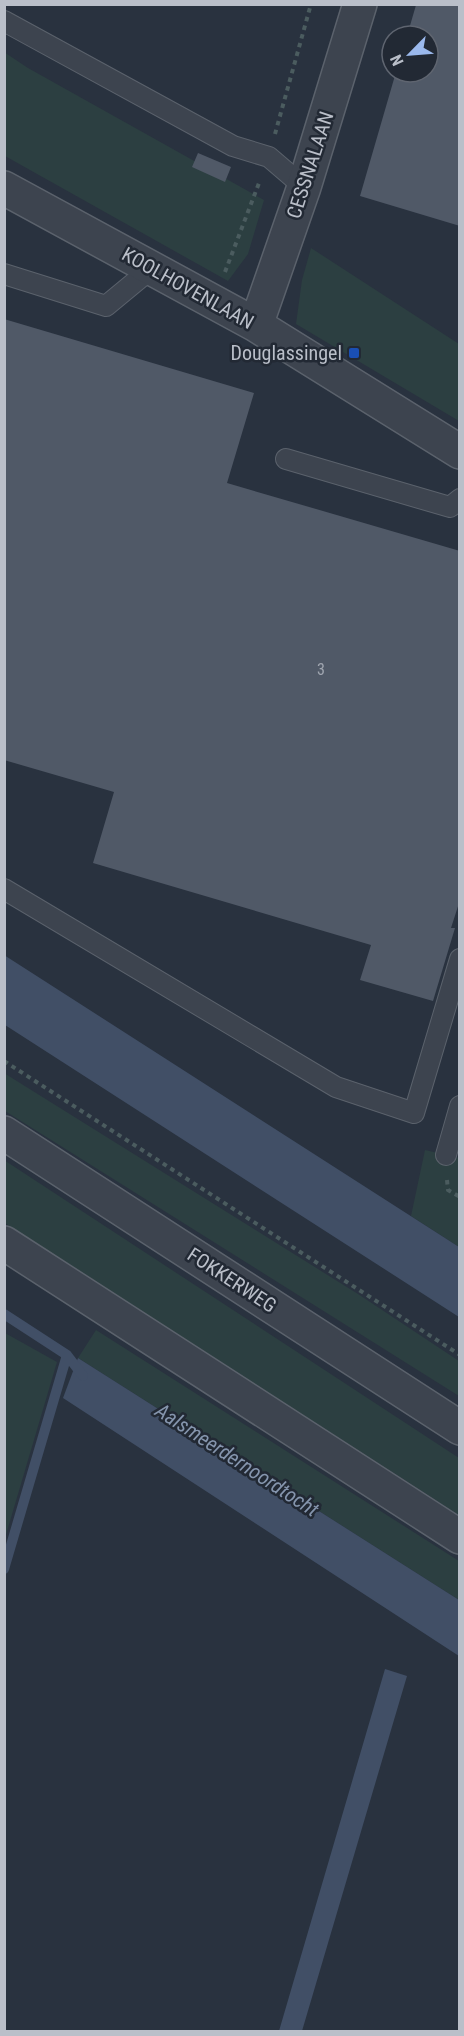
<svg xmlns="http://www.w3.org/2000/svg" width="464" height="2036" viewBox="0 0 464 2036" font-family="'Roboto Condensed',sans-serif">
<rect width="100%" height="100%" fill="#29323f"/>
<path fill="#2c3f41" d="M 4,52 L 28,68 L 264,200 L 248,254 L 228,281 L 5,156 Z
M 311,248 L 459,344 L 459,421 L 296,324 L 302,280 Z
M 4,1073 L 358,1294 L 459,1361 L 459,1396 L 5,1111 Z
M 425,1150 L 459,1158 L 459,1247 L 411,1216 Z
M 4,1160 L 459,1458 L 459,1515 L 5,1223 Z
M 96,1330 L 459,1561 L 459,1600 L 78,1358 Z
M 5,1333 L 57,1362 L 5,1538 Z"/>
<path fill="#414f66" d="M 4,955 L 459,1247 L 459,1317 L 5,1025 Z
M 78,1358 L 459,1600 L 459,1656 L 63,1398 Z
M 385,1669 L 407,1676 L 302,2031 L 279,2031 Z"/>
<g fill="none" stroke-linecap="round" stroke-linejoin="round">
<path stroke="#414f66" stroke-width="10" d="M 4,1314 L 67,1355 L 83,1376
M 4,1569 L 67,1355"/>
</g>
<path fill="#505967" d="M 416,5 L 460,5 L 460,226 L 360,196 L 396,72 L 428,72 L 428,36 L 407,36 Z
M 198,153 L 231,167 L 225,182 L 192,167 Z
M 4,319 L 254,393 L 227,483 L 460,551 L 460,900 L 451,928 L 455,928 L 433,1001 L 360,980 L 371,945 L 93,863 L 114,792 L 4,760 Z"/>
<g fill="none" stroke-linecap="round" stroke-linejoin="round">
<defs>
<path id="service" d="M 4,21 L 233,146 L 269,157 L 304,187
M 4,274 L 106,306 L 152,268
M 286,459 L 450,507 L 460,499
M 4,889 L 336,1087 L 414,1113 L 460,959
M 446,1155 L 460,1106"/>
<path id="minor" d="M 4,188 L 256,325 L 460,452
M 256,325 L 304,187 L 360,4
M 4,1133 L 460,1428
M 4,1243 L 460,1537"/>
</defs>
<use href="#service" stroke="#5b626c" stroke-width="22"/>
<use href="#minor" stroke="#5b626c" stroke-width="36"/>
<path stroke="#4b5c5f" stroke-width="4" stroke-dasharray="4.5 4.5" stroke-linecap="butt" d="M 275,134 L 311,4
M 225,272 L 259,183
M 4,1061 L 460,1355
M 447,1180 L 448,1190 L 460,1197"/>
<use href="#service" stroke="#3d444f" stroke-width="20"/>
<use href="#minor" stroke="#3d444f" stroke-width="33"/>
</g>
<rect fill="#1a4fb4" stroke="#222934" stroke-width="2" x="348" y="347" width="12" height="12" rx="3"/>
<g text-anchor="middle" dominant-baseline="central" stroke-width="5" stroke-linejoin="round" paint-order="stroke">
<g font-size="16" fill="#a0a6b0">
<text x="321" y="669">3</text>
</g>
<g font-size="20" fill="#babfc9" stroke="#222934">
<text transform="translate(310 165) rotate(-72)">CESSNALAAN</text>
<text transform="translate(188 288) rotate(29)">KOOLHOVENLAAN</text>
<text transform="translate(232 1280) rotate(33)">FOKKERWEG</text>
</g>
<g font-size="20" fill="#babfc9" stroke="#222934" text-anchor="end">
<text x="342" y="353">Douglassingel</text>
</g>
<g font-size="21" font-style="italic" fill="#8595ad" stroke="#222934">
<text transform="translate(237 1460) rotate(33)">Aalsmeerdernoordtocht</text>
</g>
</g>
<rect width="464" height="2036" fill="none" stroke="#babfc9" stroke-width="12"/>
<g transform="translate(410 54) rotate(245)"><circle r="28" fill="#222934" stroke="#5f6570" stroke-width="1.5"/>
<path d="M0-4.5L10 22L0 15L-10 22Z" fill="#9bb9ed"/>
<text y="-9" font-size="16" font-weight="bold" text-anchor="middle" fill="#babfc9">N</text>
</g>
</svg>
